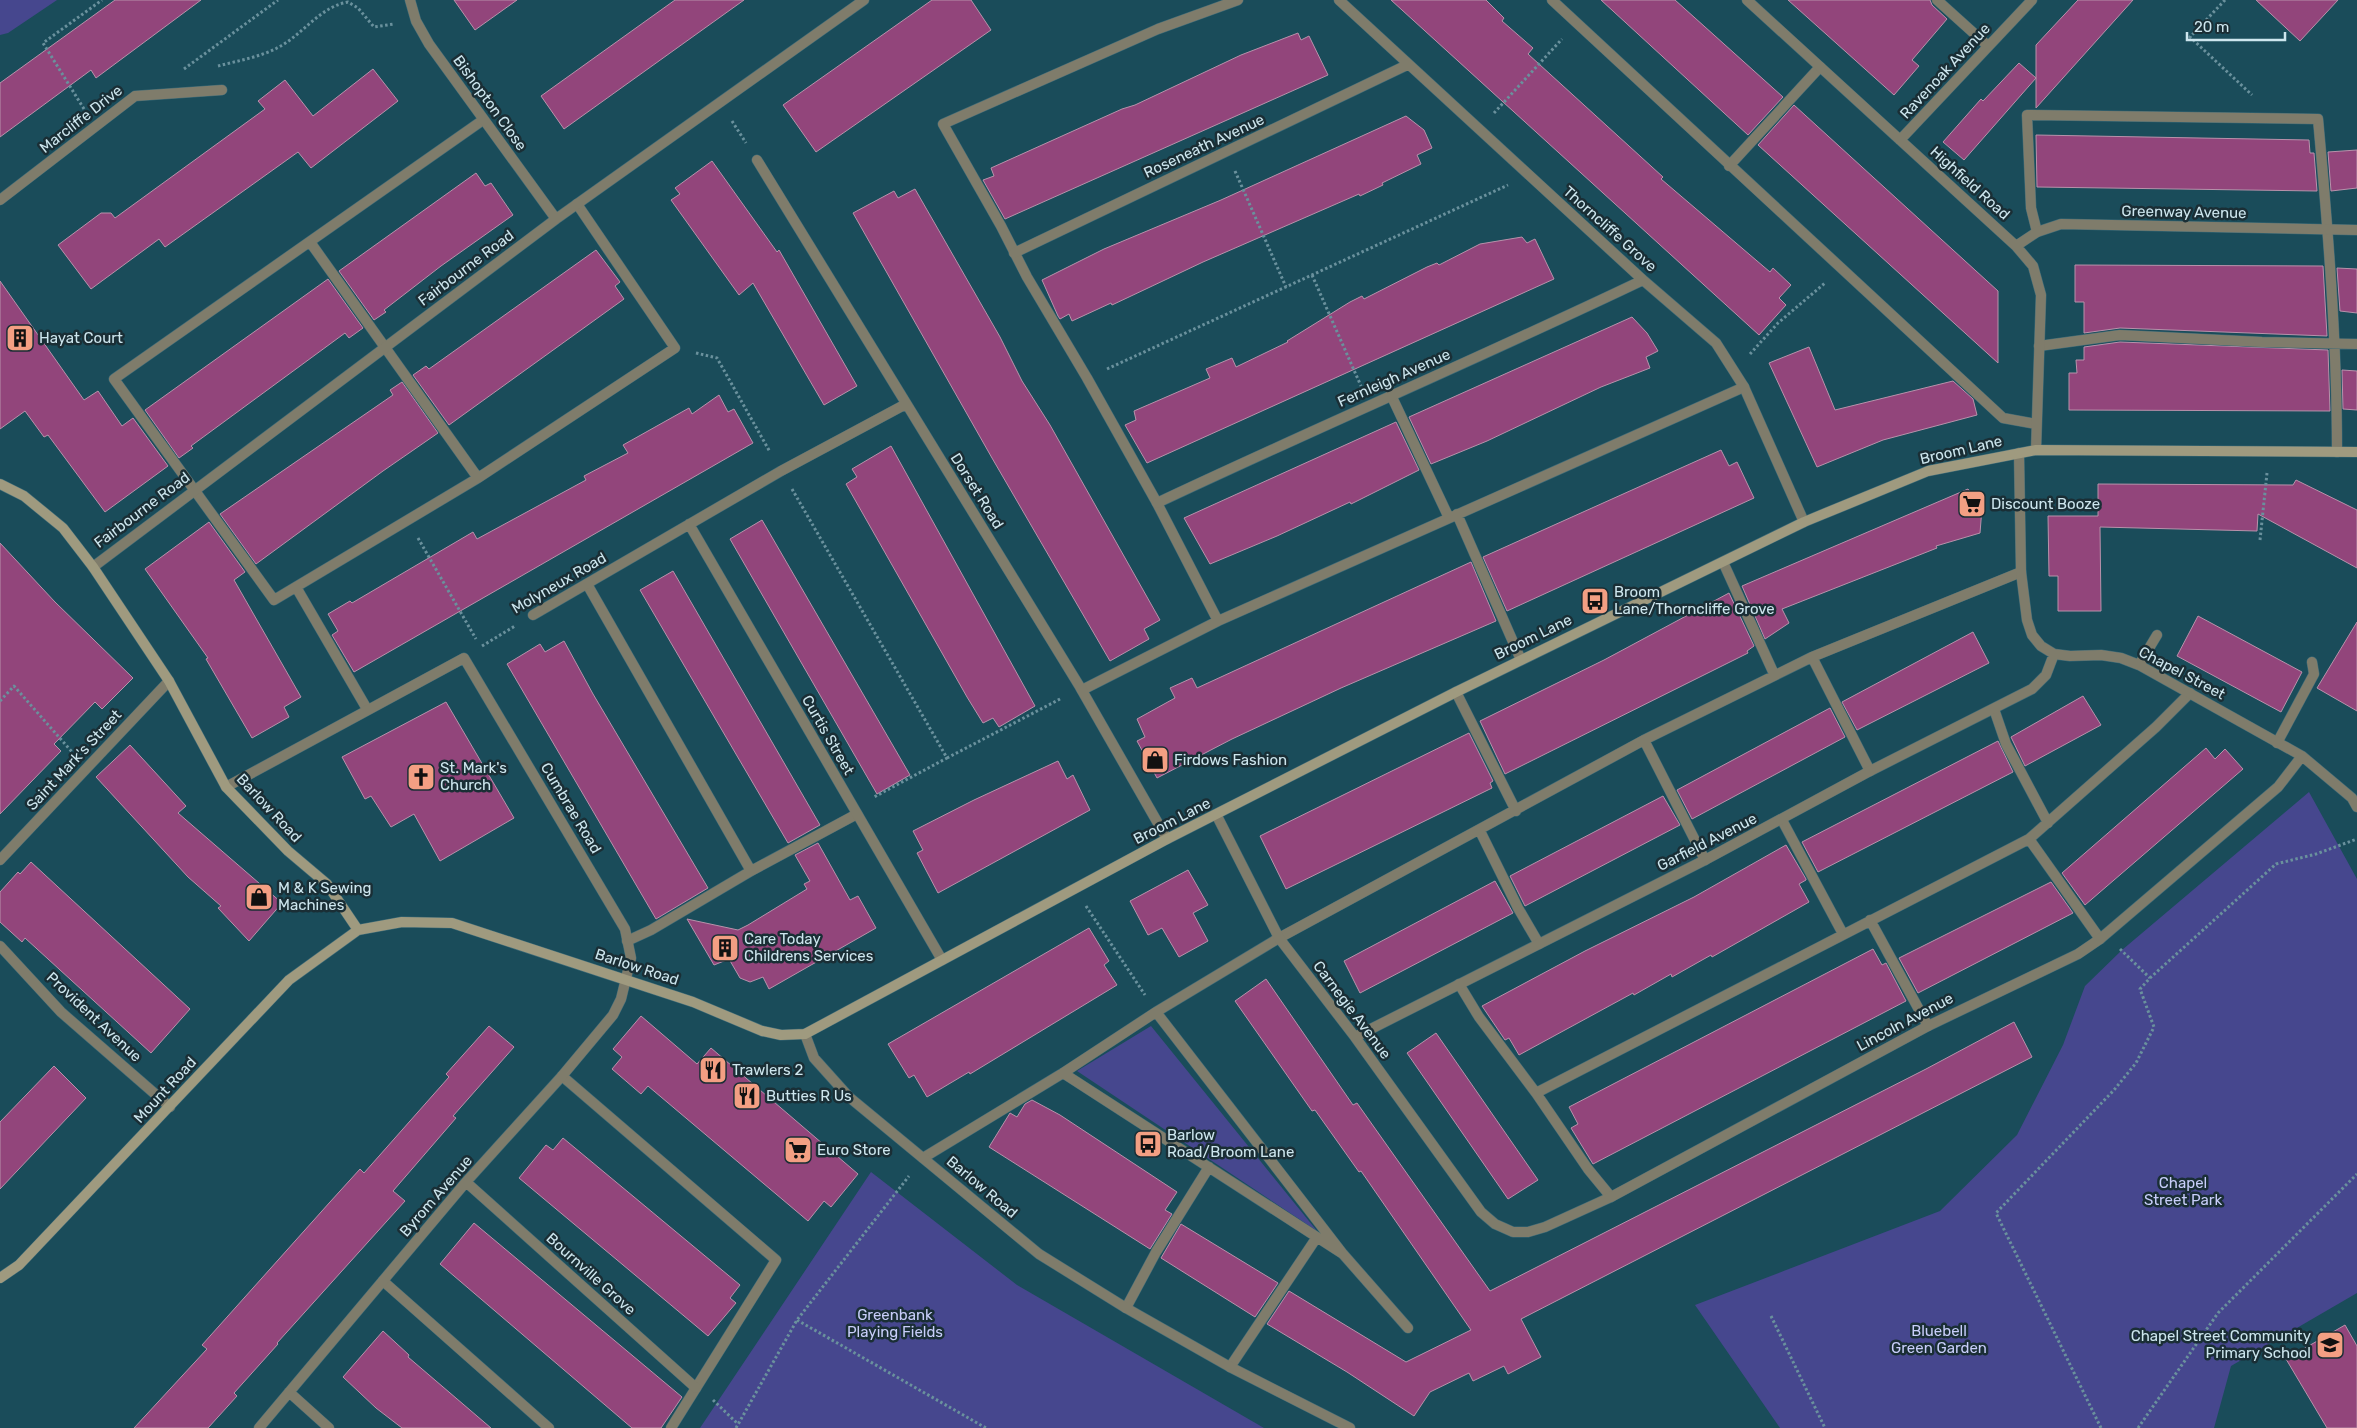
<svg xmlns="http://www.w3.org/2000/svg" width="2357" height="1428" viewBox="0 0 2357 1428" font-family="Rubik,sans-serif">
<rect width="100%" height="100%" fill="#1a4c5a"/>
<path fill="#46478e" d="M 0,0 L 57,0 L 8,33 L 0,35 Z
M 2309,792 L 2357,879 L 2357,1293 L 2231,1366 L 2214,1428 L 1780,1428 L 1695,1305 L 1940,1211 L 2017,1135 L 2063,1045 L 2085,986 L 2122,950 Z
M 1151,1026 L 1317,1231 L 1077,1071 Z
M 871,1172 L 1017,1285 L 1264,1428 L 700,1428 Z"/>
<path fill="#92457b" stroke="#b892ab" d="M 115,0 L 201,0 L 96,78 L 91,70 L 0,137 L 0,83 Z
M 454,0 L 517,0 L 475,30 Z
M 675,0 L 744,0 L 564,129 L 541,96 Z
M 932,0 L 971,0 L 991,30 L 816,152 L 783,105 Z
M 1391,0 L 1486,0 L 1504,18 L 1502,21 L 1533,48 L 1528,54 L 1663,177 L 1661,179 L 1770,272 L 1773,268 L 1791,285 L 1779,298 L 1786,305 L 1759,335 Z
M 1601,0 L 1675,0 L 1783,97 L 1748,135 Z
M 1788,0 L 1930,0 L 1932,5 L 1947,19 L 1912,60 L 1919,66 L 1894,95 Z
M 2078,0 L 2133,0 L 2036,108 L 2036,78 L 1964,160 L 1943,142 L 1981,99 L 1983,101 L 2019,63 L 2036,78 L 2036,45 Z
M 2256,0 L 2338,0 L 2300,41 Z
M 1298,33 L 1301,40 L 1309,36 L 1328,75 L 1005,219 L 983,180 L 994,176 L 991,168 L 1122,109 L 1135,105 L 1241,55 Z
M 373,69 L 398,101 L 311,168 L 298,152 L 165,247 L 159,239 L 91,289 L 58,245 L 101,213 L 111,213 L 115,218 L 265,109 L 258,101 L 285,80 L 313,116 Z
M 1794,105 L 1998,291 L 1998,363 L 1758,145 Z
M 1406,116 L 1424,130 L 1432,148 L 1417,155 L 1421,164 L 1382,183 L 1383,185 L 1360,196 L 1359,194 L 1203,262 L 1112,305 L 1111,303 L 1072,321 L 1069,314 L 1060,319 L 1058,316 L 1042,280 L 1104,249 L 1221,200 Z
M 2036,135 L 2309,140 L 2310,153 L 2314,153 L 2317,191 L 2037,187 Z
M 2357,150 L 2357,188 L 2331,191 L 2328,152 Z
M 712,161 L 777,252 L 779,250 L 857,386 L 824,405 L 753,283 L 739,295 L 671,200 L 680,194 L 675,188 Z
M 476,173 L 485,186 L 491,183 L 513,215 L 441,266 L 384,310 L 386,312 L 374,320 L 339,271 Z
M 915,189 L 1000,337 L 1022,381 L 1050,425 L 1160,620 L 1144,629 L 1149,639 L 1110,661 L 992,458 L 853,213 L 894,191 L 898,198 Z
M 1522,237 L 1527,243 L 1535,239 L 1554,279 L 1147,463 L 1125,425 L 1136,420 L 1134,411 L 1210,378 L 1206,369 L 1232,358 L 1236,367 L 1288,342 L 1287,341 L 1350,302 L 1362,296 L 1364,299 L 1427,267 L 1437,263 L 1439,265 L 1480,244 Z
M 596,250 L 620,282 L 615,286 L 624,299 L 449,425 L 413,375 L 426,366 L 429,369 Z
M 2075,265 L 2323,266 L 2327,336 L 2120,328 L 2084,333 L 2084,302 L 2075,302 Z
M 2337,268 L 2357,269 L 2357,313 L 2340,311 Z
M 328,279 L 363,328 L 349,338 L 345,333 L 191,446 L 193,448 L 179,458 L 145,410 Z
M 0,281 L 84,400 L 98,391 L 122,426 L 133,418 L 168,466 L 105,512 L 48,435 L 44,437 L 25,411 L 0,429 Z
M 1632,317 L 1647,333 L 1658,351 L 1646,357 L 1650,368 L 1601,387 L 1487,441 L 1431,464 L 1409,417 Z
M 2120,342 L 2328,350 L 2330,411 L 2069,410 L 2069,373 L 2077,373 L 2076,360 L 2084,360 L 2084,347 Z
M 1809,347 L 1835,410 L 1953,381 L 1973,399 L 1977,415 L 1883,440 L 1817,467 L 1769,363 Z
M 2342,370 L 2357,371 L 2357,410 L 2343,409 Z
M 402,382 L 438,433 L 383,471 L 256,564 L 220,514 L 393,395 L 390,390 Z
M 719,395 L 728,412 L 734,409 L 753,443 L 354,672 L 332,635 L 338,631 L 328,614 L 350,601 L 352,603 L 473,532 L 477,539 L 586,480 L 584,476 L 628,453 L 623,445 L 689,408 L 692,414 Z
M 1396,422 L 1419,470 L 1351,504 L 1350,502 L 1277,536 L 1210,564 L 1184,518 Z
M 891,446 L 1035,706 L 999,727 L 993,718 L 983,723 L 967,697 L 846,484 L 857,477 L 852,469 Z
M 1721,450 L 1729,466 L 1737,462 L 1754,498 L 1507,611 L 1483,557 Z
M 2296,480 L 2357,510 L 2357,568 L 2258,514 L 2257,531 L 2100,527 L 2101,611 L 2058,611 L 2058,576 L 2049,576 L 2048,516 L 2098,516 L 2098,484 L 2293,485 Z
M 1968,489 L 1982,508 L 1980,533 L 1936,546 L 1937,548 L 1782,609 L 1789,623 L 1765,639 L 1742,586 Z
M 762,520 L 910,775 L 877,794 L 730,539 Z
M 209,522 L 245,572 L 234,580 L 301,697 L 284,707 L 289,717 L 252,738 L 206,659 L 208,658 L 145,569 Z
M 0,543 L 55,602 L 133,678 L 102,709 L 95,702 L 54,744 L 61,751 L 0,814 Z
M 1471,562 L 1496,621 L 1341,688 L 1232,739 L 1157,778 L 1137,741 L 1145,737 L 1137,719 L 1175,698 L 1170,688 L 1192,678 L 1197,688 Z
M 673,571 L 820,825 L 788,843 L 640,590 Z
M 1729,593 L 1754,646 L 1747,651 L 1748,653 L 1505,774 L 1480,721 L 1604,660 Z
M 2198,616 L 2302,672 L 2281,712 L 2177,656 Z
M 2357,622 L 2357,711 L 2317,688 Z
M 1973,632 L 1989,663 L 1857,730 L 1842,702 Z
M 564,641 L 593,694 L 708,888 L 656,919 L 507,664 L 540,644 L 545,652 Z
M 2083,696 L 2101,725 L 2025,766 L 2011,737 Z
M 446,702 L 514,818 L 440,861 L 414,814 L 391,827 L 371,796 L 365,799 L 342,757 Z
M 1830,708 L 1845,737 L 1692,819 L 1677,790 Z
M 1469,733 L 1493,781 L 1490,783 L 1492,788 L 1286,889 L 1260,836 Z
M 1998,741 L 2013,772 L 1818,872 L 1802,842 Z
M 130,745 L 186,806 L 178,813 L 282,903 L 249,941 L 218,908 L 221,906 L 188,877 L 96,777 Z
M 2206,748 L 2215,759 L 2225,749 L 2243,769 L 2085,905 L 2062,873 Z
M 1058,761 L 1067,779 L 1073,775 L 1090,810 L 938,893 L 917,853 L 923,850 L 913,831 L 974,800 Z
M 1663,796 L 1680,825 L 1525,906 L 1510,876 Z
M 818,843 L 850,900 L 858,896 L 876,928 L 769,989 L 763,977 L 750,982 L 740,978 L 729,959 L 714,965 L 687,919 L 738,930 L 748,925 L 807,889 L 804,884 L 810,881 L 795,855 Z
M 1786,845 L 1806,879 L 1806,880 L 1799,884 L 1809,902 L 1712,957 L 1711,955 L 1672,977 L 1671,974 L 1634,995 L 1633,993 L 1519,1055 L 1509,1038 L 1505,1040 L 1482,1006 L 1585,951 L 1694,897 Z
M 31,862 L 190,1009 L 151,1053 L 25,938 L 22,942 L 0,922 L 0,892 L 18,872 L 20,874 Z
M 1188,870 L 1208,905 L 1193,913 L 1208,941 L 1179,957 L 1162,928 L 1148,935 L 1130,901 Z
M 1495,881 L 1513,913 L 1360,993 L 1344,961 Z
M 2051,882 L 2073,913 L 1918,993 L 1899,958 Z
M 1089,928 L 1109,961 L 1104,965 L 1117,985 L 970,1074 L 969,1072 L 927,1097 L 914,1075 L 909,1078 L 888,1044 Z
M 1873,949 L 1882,965 L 1886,963 L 1906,1001 L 1593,1164 L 1571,1128 L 1578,1124 L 1569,1107 Z
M 1266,979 L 1353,1105 L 1357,1103 L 1490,1291 L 1926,1069 L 2014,1022 L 2032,1057 L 1521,1319 L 1541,1357 L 1508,1374 L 1504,1366 L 1473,1381 L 1469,1373 L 1430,1392 L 1414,1416 L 1347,1372 L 1267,1324 L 1289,1291 L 1406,1362 L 1471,1330 L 1361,1171 L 1359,1172 L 1315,1110 L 1312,1111 L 1235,1001 Z
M 641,1016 L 697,1064 L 711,1048 L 858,1174 L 831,1207 L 824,1201 L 808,1221 L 648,1086 L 641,1094 L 612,1069 L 622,1057 L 613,1049 Z
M 489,1026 L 514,1047 L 453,1116 L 456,1118 L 393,1191 L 405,1201 L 277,1343 L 278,1344 L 234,1393 L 237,1396 L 208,1428 L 134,1428 L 207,1349 L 202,1345 L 330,1202 L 360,1169 L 364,1173 L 410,1121 L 449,1077 L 446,1074 Z
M 1436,1033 L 1538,1180 L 1508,1199 L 1407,1053 Z
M 54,1066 L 86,1098 L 0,1189 L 0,1122 Z
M 1032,1100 L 1060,1115 L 1177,1192 L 1165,1210 L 1172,1214 L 1150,1249 L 989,1147 L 1010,1113 L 1017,1117 L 1025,1104 Z
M 563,1138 L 740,1285 L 730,1298 L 736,1303 L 708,1336 L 519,1178 L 546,1145 L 553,1150 Z
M 474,1223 L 682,1397 L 661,1428 L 632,1428 L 440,1264 Z
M 1181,1224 L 1278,1283 L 1255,1317 L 1161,1258 Z
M 2345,1325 L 2357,1346 L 2357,1428 L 2327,1428 L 2286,1359 Z
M 383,1331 L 409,1355 L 408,1357 L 491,1428 L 402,1428 L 376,1408 L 343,1377 Z"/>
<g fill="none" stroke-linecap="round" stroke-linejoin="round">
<defs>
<path id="lane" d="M 1552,0 L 2003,418 L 2036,424
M 1937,0 L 1988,46
M 483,120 L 114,379 L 274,600 L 478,478 L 675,348 L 577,204
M 1729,166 L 1820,67
M 2037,232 L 2031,208 L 2027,115 L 2318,119 C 2328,229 2337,341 2337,452
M 310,242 L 478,478
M 2039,346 L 2120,335 L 2262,342 L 2357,344
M 1391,395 L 1449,518
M 1457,514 L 1521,660
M 1723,562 L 1774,674
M 587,584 L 751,871
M 296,587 L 367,709
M 1218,621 L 1157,503 L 1087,378 L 1027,277 L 1001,226 L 943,124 L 1158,29 L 1238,0
M 1812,657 L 1870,771
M 1082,690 L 1218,621 L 1744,387
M 1456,692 L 1516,811
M 1994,709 L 2006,744 L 2048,823
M 1644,740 L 1705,860
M 2277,743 L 2314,674 L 2312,662
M 1782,820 L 1843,934
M 1480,831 L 1518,908 L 1539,944
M 2029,839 L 2100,939
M 1870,920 L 1928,1026
M 627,941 L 651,930 L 751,871 L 857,814
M 1459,984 L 1479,1017 L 1536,1093
M 1063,1073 L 1343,1254 L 1156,1012
M 562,1076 L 776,1260 L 671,1428
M 923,1158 L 1063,1073 L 1156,1012 L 1279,938 L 1644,740 L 1812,657 L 2021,572
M 1611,1197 L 1588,1169 L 1536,1093 L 2029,839 L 2156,727 L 2190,693
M 1343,1254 L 1408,1328
M 383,1281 L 549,1428
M 1126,1308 L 1156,1252 L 1209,1167
M 1230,1367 L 1317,1237"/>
<path id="street" d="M 410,0 L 416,21 L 429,44 L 556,219
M 1339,0 L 1643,280 L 1716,343 L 1744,387 L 1804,522
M 1747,0 L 2016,246 L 2033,266 L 2041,295 L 2036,450
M 1900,140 L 2032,0
M 757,160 L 1080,687 L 1167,839
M 0,200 L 135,96 L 222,90
M 2016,246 L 2037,232 L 2061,224 L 2357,230
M 1014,253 L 1407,65
M 2019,453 L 2021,572 L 2027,620 L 2032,635 L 2041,646 L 2054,654 L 2070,656 L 2101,655 L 2121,658 L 2139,665 L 2302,756 L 2352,798 L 2357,807
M 1157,503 C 1318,427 1482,357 1643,280
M 689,524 L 942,960
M 93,567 L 556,219 L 864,0
M 533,615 L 781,471 L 906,404
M 2139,665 L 2157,635
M 226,787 L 464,658 L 625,929 L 631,958 L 621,999 L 613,1015 L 562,1076 L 466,1182 L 259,1428
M 1217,816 L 1279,938 L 1355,1037 L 1481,1212 L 1495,1224 L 1513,1232 L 1528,1232 L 1545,1227 L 1611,1197 L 1928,1026 L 2078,954 L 2100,939 L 2278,787 L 2302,756
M 0,860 L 169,681
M 0,946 L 61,1012 L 170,1107
M 805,1034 L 814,1058 L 849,1097 L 1039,1254 L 1126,1308 L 1230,1367 L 1350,1428
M 1355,1037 L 1705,860 L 1870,771 L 2032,689 L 2046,675 L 2054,654
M 466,1182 L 696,1388
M 289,1392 L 329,1428"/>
<path id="secondary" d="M 0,484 L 24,496 L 63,528 L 93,567 L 169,681 L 226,787 L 288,851 L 327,884 L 358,930
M 0,1278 L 19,1265 L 289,980 L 358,930 L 402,922 L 452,923 L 693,1002 L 762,1031 L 781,1035 L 805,1034 L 1167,839 L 1456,692 L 1804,522 L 1928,471 L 2036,450 L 2357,452"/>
</defs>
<use href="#lane" stroke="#3e6b78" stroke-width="11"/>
<use href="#street" stroke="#3e6b78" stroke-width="11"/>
<use href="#secondary" stroke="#3e6b78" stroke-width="11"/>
<path stroke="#6a919d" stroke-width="3" stroke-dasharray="2.5 2.5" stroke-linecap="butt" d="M 2225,0 L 2190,37 L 2252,95
M 218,66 C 237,61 260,57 277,48 C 303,35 319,7 348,2 L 358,8 L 374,27 L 394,24
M 184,69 L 278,0
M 84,109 L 43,43 L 102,0
M 1494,113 L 1562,39
M 732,121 L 746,143
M 1235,171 L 1286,287
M 1312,275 L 1361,386
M 696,353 L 717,358 L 770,452
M 1750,354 L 1778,323 L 1825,283
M 1107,369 L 1508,185
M 792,489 L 947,758 L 874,797
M 418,538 L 476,639
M 2260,540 L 2267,473
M 482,646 L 515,626
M 0,701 L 14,686 L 73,753
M 947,758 L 1062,698
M 1086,906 L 1145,995
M 2120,949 L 2150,978
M 1771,1316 L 1825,1428
M 797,1320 L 986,1428
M 713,1400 L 738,1424
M 736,1428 L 797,1320 L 909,1176
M 2101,1428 L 1996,1213 L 2114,1090 L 2136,1063 L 2154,1027 L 2140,989 L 2150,978 L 2276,864 L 2316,854 L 2357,839
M 2138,1428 L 2218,1313 L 2357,1174"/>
<use href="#lane" stroke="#7f7c6b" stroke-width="10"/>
<use href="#street" stroke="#7f7c6b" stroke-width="10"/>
<use href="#secondary" stroke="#9f9a7f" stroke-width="10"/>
</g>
<defs>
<symbol id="building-square" viewBox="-11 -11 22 22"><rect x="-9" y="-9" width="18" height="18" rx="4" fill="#f39f83" stroke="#1a2e35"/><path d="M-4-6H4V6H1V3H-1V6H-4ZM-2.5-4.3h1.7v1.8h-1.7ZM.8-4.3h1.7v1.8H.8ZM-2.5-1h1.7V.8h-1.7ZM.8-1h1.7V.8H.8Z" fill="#111"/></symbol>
<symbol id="supermarket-square" viewBox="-11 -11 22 22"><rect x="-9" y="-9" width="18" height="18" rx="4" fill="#f39f83" stroke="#1a2e35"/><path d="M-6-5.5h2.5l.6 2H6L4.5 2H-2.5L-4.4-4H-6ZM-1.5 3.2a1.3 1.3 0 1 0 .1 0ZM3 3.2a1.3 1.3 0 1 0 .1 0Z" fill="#111"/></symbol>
<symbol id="bus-square" viewBox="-11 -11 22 22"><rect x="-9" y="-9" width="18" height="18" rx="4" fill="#f39f83" stroke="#1a2e35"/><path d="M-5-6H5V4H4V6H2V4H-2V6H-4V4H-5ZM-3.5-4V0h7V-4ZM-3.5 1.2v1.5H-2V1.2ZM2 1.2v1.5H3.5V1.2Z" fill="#111"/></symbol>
<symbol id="shop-square" viewBox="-11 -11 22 22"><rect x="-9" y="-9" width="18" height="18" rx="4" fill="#f39f83" stroke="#1a2e35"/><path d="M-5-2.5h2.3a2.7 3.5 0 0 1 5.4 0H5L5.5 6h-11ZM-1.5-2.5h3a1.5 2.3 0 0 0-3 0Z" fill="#111"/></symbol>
<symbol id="church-square" viewBox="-11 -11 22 22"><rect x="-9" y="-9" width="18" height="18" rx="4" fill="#f39f83" stroke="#1a2e35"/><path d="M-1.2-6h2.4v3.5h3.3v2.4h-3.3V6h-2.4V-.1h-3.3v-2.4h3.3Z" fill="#111"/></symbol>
<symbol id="restaurant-square" viewBox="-11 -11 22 22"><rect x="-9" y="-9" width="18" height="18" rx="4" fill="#f39f83" stroke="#1a2e35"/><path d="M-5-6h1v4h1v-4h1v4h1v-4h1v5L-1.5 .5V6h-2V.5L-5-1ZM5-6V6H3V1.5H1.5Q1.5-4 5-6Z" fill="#111"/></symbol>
<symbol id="school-square" viewBox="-11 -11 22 22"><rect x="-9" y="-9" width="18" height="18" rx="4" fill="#f39f83" stroke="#1a2e35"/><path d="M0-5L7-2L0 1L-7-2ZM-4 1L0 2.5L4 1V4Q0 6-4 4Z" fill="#111"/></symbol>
</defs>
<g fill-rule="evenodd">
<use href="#building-square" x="4" y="322" width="32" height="32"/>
<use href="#supermarket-square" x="1956" y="488" width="32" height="32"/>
<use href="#bus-square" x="1579" y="585" width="32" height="32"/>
<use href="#shop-square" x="1139" y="744" width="32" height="32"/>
<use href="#church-square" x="405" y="761" width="32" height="32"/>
<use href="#shop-square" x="243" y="881" width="32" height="32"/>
<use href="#building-square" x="709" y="932" width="32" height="32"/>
<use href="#restaurant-square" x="697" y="1054" width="32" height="32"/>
<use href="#restaurant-square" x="731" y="1080" width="32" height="32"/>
<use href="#bus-square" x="1132" y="1128" width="32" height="32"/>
<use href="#supermarket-square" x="782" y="1134" width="32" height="32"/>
<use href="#school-square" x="2314" y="1329" width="32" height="32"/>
</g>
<g text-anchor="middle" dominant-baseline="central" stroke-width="5" stroke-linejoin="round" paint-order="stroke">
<g font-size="15" fill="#cde6ee" stroke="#1a2e35">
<text transform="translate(1945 71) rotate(-47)">Ravenoak Avenue</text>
<text transform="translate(490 103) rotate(54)">Bishopton Close</text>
<text transform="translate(81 119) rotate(-38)">Marcliffe Drive</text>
<text transform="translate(1204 146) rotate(-25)">Roseneath Avenue</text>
<text transform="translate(1970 183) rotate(42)">Highfield Road</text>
<text transform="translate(2184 212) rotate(1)">Greenway Avenue</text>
<text transform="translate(1610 229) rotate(42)">Thorncliffe Grove</text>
<text transform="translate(466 268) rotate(-37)">Fairbourne Road</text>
<text transform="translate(1394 378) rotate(-24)">Fernleigh Avenue</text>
<text transform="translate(1961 450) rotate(-13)">Broom Lane</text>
<text transform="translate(977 491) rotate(58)">Dorset Road</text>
<text transform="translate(142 510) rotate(-37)">Fairbourne Road</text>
<text transform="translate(559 583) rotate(-30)">Molyneux Road</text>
<text transform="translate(1533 637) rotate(-26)">Broom Lane</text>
<text transform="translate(2182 673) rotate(28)">Chapel Street</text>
<text transform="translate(828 735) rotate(60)">Curtis Street</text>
<text transform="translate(74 760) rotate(-47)">Saint Mark's Street</text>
<text transform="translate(269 808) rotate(47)">Barlow Road</text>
<text transform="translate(571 808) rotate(59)">Cumbrae Road</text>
<text transform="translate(1172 821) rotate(-27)">Broom Lane</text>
<text transform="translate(1707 842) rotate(-27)">Garfield Avenue</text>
<text transform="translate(637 967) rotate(18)">Barlow Road</text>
<text transform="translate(1352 1010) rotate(53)">Carnegie Avenue</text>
<text transform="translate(94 1017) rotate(43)">Provident Avenue</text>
<text transform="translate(1905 1022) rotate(-28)">Lincoln Avenue</text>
<text transform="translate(165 1090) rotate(-47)">Mount Road</text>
<text transform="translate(982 1187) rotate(40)">Barlow Road</text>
<text transform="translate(436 1196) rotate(-49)">Byrom Avenue</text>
<text transform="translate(591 1274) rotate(42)">Bournville Grove</text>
</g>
<g font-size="15" fill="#cde6ee" stroke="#1a2e35" text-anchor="start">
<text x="39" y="338">Hayat Court</text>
<text x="1991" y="504">Discount Booze</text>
<text x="1614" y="592">Broom<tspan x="1614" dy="17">Lane/Thorncliffe Grove</tspan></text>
<text x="1174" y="760">Firdows Fashion</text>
<text x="440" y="768">St. Mark's<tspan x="440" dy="17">Church</tspan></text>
<text x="278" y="888">M &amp; K Sewing<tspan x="278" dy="17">Machines</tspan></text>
<text x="744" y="939">Care Today<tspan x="744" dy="17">Childrens Services</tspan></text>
<text x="732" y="1070">Trawlers 2</text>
<text x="766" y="1096">Butties R Us</text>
<text x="1167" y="1135">Barlow<tspan x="1167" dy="17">Road/Broom Lane</tspan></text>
<text x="817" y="1150">Euro Store</text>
<text x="2311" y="1336" text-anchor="end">Chapel Street Community<tspan x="2311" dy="17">Primary School</tspan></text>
</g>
<g font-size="15" fill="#c8cefa" stroke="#1a2e35">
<text x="2183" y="1183">Chapel<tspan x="2183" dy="17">Street Park</tspan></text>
<text x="895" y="1315">Greenbank<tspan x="895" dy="17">Playing Fields</tspan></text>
<text x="1939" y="1331">Bluebell<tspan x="1939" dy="17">Green Garden</tspan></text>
</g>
</g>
<path d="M2187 32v8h98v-8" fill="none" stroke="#cde6ee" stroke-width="2.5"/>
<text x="2194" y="32" font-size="15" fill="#cde6ee" stroke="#1a2e35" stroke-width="4" paint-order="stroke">20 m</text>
</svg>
